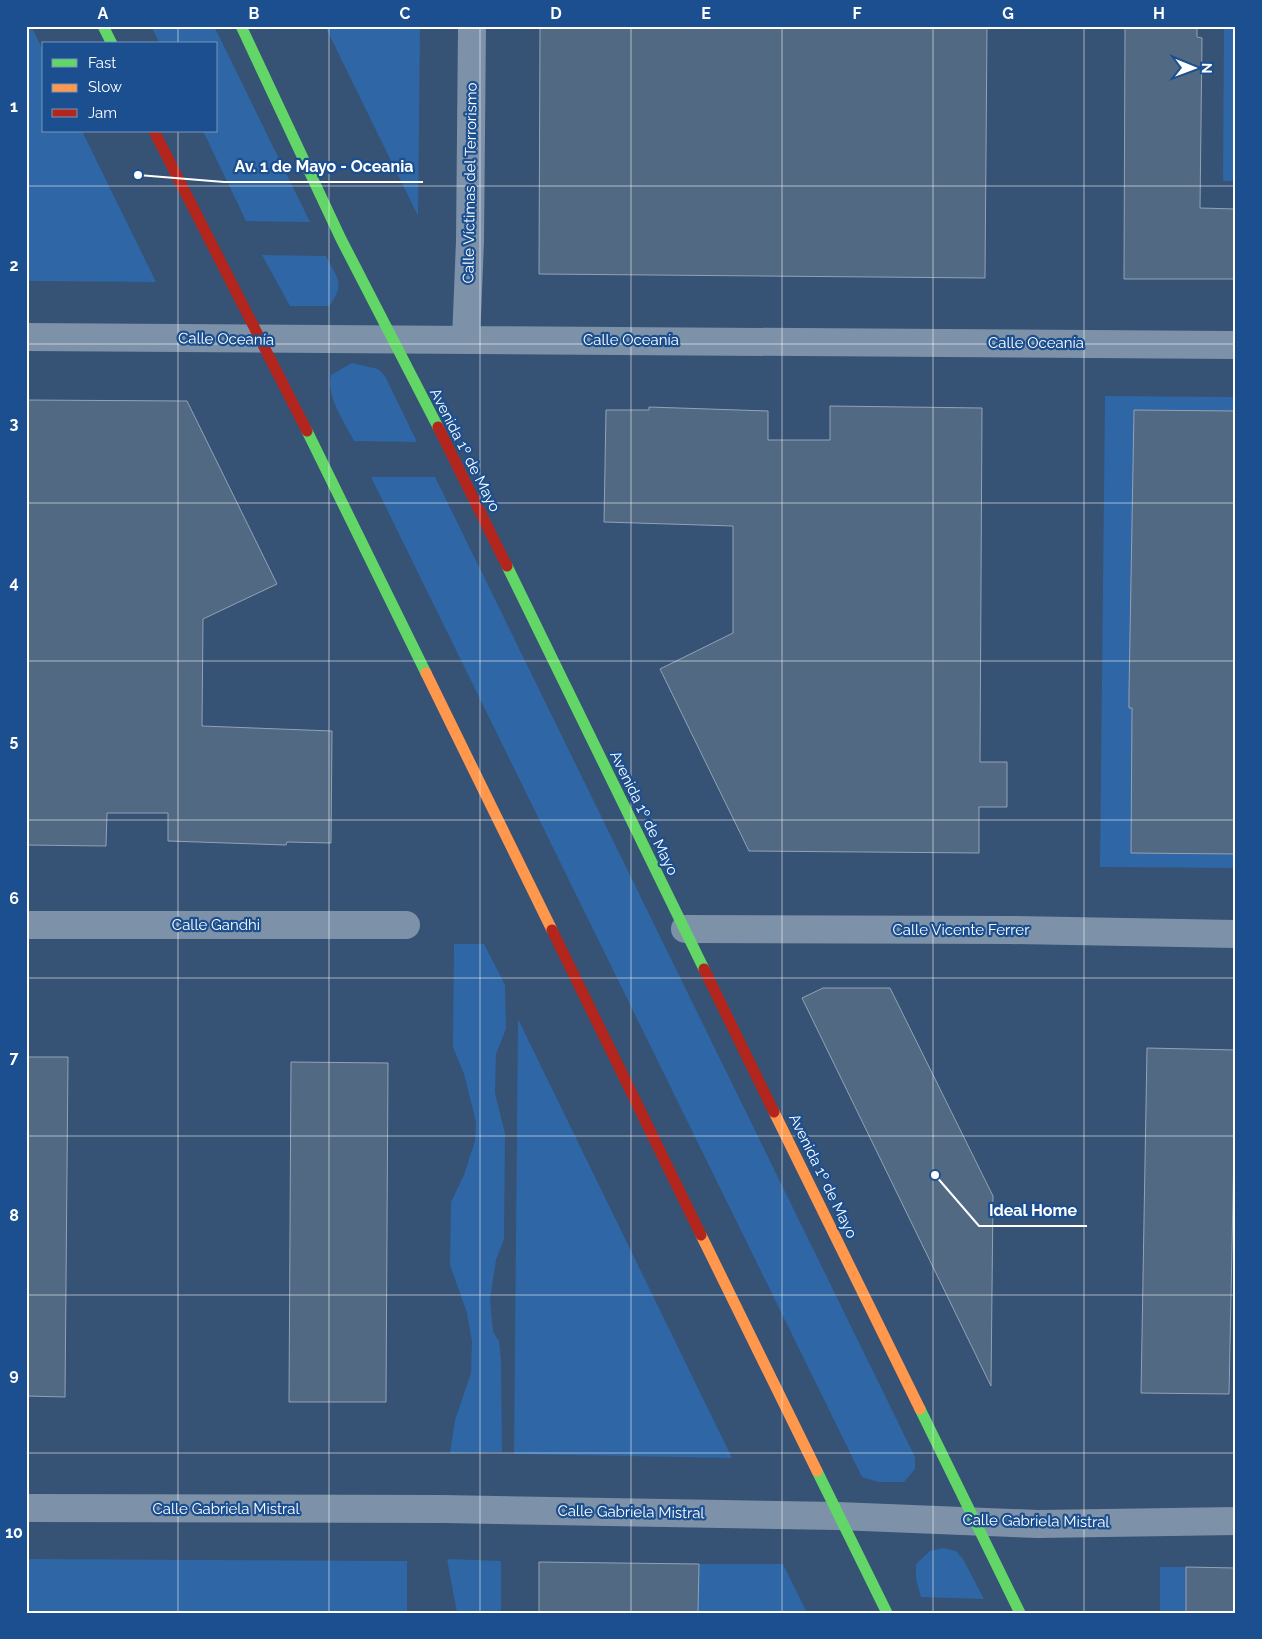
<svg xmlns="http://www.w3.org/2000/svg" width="1262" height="1639" viewBox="0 0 1262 1639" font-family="Raleway,sans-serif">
<rect width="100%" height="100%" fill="#365274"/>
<path fill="#2f66a5" d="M 26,26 L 31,26 L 44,52 L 44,131 L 82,131 L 156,282 L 26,281 Z
M 151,26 L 214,26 L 310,222 L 246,221 L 203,131 L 216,131 L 216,44 L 160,44 Z
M 325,26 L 420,26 L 418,216 Z
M 1224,26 L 1236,26 L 1236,181 L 1223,181 Z
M 262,255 L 326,256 C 337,278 346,284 329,306 L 290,306 Z
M 352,363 L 378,369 L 385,376 L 417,442 L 354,441 C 344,421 326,397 331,375 Z
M 1105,396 L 1236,397 L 1236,868 L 1100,867 Z
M 371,477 L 435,477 L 915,1457 L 915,1469 L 904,1482 L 878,1482 L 862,1477 Z
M 454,944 L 484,944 L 505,985 L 506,1029 L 496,1054 L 495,1093 L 505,1134 L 504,1239 L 496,1260 L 490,1300 L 493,1332 L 499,1341 L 501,1361 L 502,1452 L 450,1453 L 455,1420 L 471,1373 L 472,1342 L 467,1313 L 450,1265 L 451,1202 L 464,1175 L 475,1141 L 476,1122 L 464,1074 L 453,1047 Z
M 518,1019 L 732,1458 L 514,1454 Z
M 943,1548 L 956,1551 L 963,1559 L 984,1599 L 921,1597 L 916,1579 L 916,1564 L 930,1551 Z
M 26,1559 L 407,1561 L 407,1613 L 26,1613 Z
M 447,1559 L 501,1561 L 501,1613 L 457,1613 Z
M 699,1564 L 783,1564 L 807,1613 L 698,1613 Z
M 1160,1567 L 1186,1567 L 1186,1613 L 1160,1613 Z"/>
<path fill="#526984" stroke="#92a2b6" d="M 540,26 L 987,26 L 985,278 L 539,274 Z
M 1125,26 L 1197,26 L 1197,37 L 1202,38 L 1200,208 L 1236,209 L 1236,279 L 1124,279 Z
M 26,400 L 187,401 L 277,584 L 203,619 L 202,726 L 332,731 L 331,843 L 287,842 L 286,845 L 168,841 L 168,813 L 107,813 L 106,846 L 26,845 Z
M 830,406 L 982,408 L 980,762 L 1007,762 L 1007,807 L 979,807 L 979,853 L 749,851 L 660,669 L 733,633 L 733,526 L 604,522 L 606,410 L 649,410 L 649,407 L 768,411 L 768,440 L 830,440 Z
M 1134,410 L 1236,411 L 1236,854 L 1131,853 L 1132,708 L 1129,708 L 1129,692 Z
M 823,988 L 890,988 L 993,1196 L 991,1386 L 802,998 Z
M 1147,1048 L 1236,1050 L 1229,1394 L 1141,1393 Z
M 26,1057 L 68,1057 L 65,1397 L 26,1396 Z
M 291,1062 L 388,1063 L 386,1402 L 289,1402 Z
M 539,1562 L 699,1564 L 698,1613 L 539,1613 Z
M 1186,1567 L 1236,1568 L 1236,1613 L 1186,1613 Z"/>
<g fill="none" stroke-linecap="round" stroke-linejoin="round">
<path stroke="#7d92a8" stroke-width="28" d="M 26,337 L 1236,345
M 466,340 L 470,241 L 472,26
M 26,925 L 406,925
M 685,929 L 1011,930 L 1236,934
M 26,1508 L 443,1509 L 838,1516 L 1038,1524 L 1236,1521"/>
<path stroke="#63d668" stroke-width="11" d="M 103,26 L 112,44
M 241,26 L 341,239 L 438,427
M 307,431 L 426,673
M 507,566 L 704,969
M 920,1409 L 1020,1613
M 817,1471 L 887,1613"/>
<path stroke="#ff974d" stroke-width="11" d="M 426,673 L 552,930
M 774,1112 L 920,1409
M 701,1235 L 817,1471"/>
<path stroke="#b3261e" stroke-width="11" d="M 154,131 L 307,431
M 438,427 L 507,566
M 552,930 L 701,1235
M 704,969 L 774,1112"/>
</g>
<path fill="none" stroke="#fff" stroke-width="1" stroke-opacity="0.55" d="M 178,26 L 178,44M 329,26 L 329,1613M 480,26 L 480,1613M 631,26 L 631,1613M 782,26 L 782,1613M 933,26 L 933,1613M 1084,26 L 1084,1613M 178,131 L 178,1613M 26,186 L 1236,186M 26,344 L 1236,344M 26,503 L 1236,503M 26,661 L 1236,661M 26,820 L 1236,820M 26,978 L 1236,978M 26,1136 L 1236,1136M 26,1295 L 1236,1295M 26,1453 L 1236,1453"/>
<g text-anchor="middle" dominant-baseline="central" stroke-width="4.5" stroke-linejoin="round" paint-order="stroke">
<g font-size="15" fill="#fff" stroke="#1b4f8f">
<text transform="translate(470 183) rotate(-89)">Calle Víctimas del Terrorismo</text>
<text transform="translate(226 339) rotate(1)">Calle Oceanía</text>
<text x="631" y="340">Calle Oceanía</text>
<text x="1036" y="343">Calle Oceanía</text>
<text transform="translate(465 450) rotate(63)">Avenida 1º de Mayo</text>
<text transform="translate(644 813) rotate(64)">Avenida 1º de Mayo</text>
<text x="216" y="925">Calle Gandhi</text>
<text x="961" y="930">Calle Vicente Ferrer</text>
<text transform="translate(823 1176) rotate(64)">Avenida 1º de Mayo</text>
<text x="226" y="1509">Calle Gabriela Mistral</text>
<text transform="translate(631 1512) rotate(1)">Calle Gabriela Mistral</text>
<text transform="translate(1036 1521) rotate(1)">Calle Gabriela Mistral</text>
</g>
</g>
<path fill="none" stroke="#fff" stroke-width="2" d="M138 175L224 182H423M935 1175L979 1226H1087"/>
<g fill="#fff" stroke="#1b4f8f" stroke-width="2">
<circle cx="138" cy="175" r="5"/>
<circle cx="935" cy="1175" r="5"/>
</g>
<g font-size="16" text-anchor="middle" font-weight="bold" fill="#fff" stroke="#1b4f8f" stroke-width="4.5" stroke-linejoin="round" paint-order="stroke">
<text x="324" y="172">Av. 1 de Mayo - Oceania</text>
<text x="1033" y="1216">Ideal Home</text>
</g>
<rect width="1262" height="1639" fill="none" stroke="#1b4f8f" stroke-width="55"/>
<rect x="42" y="42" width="175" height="90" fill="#1b4f8f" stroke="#7695bc"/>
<rect x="52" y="59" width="25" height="8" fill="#63d668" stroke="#7695bc"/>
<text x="88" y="68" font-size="15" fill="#ffffff">Fast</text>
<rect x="52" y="84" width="25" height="8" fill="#ff974d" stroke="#7695bc"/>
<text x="88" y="92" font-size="15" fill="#ffffff">Slow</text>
<rect x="52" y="109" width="25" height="8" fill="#b3261e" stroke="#7695bc"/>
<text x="88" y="118" font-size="15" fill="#ffffff">Jam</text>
<g transform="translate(1194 68) rotate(91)" stroke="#1b4f8f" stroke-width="4" paint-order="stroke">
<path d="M0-4L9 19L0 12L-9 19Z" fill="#ffffff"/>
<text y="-8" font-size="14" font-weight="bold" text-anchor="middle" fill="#ffffff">N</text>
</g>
<rect x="28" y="28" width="1206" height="1584" fill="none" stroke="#fff" stroke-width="2"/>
<g font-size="16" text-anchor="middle" font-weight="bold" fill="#fff">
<text x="103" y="19">A</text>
<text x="254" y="19">B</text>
<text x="405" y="19">C</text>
<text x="556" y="19">D</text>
<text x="706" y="19">E</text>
<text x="857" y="19">F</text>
<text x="1008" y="19">G</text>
<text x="1159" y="19">H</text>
<text x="14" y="112">1</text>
<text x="14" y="271">2</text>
<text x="14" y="429">3</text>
<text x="14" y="588">4</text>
<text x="14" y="746">5</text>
<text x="14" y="904">6</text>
<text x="14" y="1063">7</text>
<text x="14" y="1221">8</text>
<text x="14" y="1380">9</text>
<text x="14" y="1538">10</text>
</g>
</svg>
